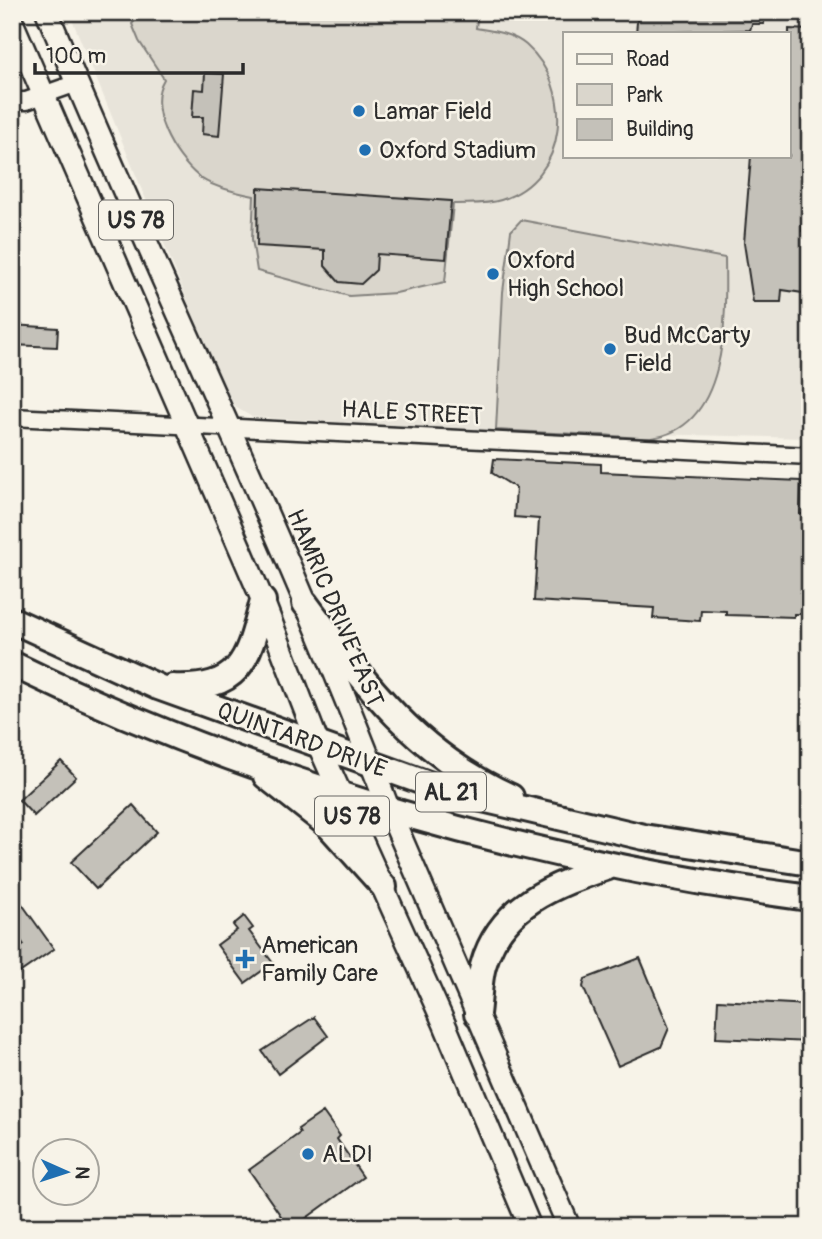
<svg xmlns="http://www.w3.org/2000/svg" width="822" height="1239" viewBox="0 0 822 1239" font-family="Pangolin,sans-serif">
<rect width="100%" height="100%" fill="#f7f3e8"/>
<filter id="ink" filterUnits="userSpaceOnUse"><feTurbulence type="fractalNoise" baseFrequency=".0143" numOctaves="2"/><feDisplacementMap in="SourceGraphic" scale="14" xChannelSelector="R" yChannelSelector="G"/><feConvolveMatrix kernelMatrix="1 2 1 2 8 2 1 2 1" color-interpolation-filters="sRGB"/></filter>
<g filter="url(#ink)">
<path fill="#e8e4da" fill-rule="evenodd" d="M 69,12 L 810,12 L 810,438 L 476,430 L 252,417 L 237,408 L 225,392 ZM 565,33 L 789,33 L 789,156 L 565,156 Z"/>
<path fill="#dad6cc" stroke="#82807c" stroke-width="2" d="M 142,12 L 478,12 L 476,28 C 493,31 512,33 526,45 C 575,88 569,179 501,200 C 486,205 469,203 453,204 L 445,282 L 396,293 L 349,296 L 257,271 L 252,239 L 254,196 C 239,193 209,186 198,176 C 174,156 146,109 164,79 L 139,41 L 132,24 Z
M 521,220 L 725,258 C 726,317 729,428 651,438 C 636,439 618,436 603,435 C 567,434 532,432 496,430 L 503,292 L 511,231 Z"/>
<path fill="#c4c1b9" stroke="#2b2b2b" stroke-width="2" d="M 638,12 L 764,12 L 764,24 L 752,24 L 750,30 L 636,33 Z
M 789,29 L 810,30 L 810,139 L 806,144 L 802,231 L 810,232 L 810,294 L 782,290 L 781,302 L 753,302 L 744,243 L 751,156 L 789,156 Z
M 205,73 L 224,74 L 219,136 L 202,134 L 203,117 L 192,117 L 194,89 L 204,90 Z
M 258,188 L 451,201 L 446,259 L 377,254 L 376,270 L 361,284 L 339,282 L 325,266 L 325,250 L 257,246 Z
M 12,325 L 58,328 L 57,347 L 12,345 Z
M 494,459 L 601,464 L 601,472 L 801,481 L 800,514 L 810,514 L 810,614 L 794,614 L 794,617 L 726,615 L 726,611 L 701,610 L 700,621 L 653,618 L 654,608 L 534,601 L 539,519 L 514,517 L 516,488 L 492,473 Z
M 61,761 L 76,777 L 34,816 L 19,800 Z
M 133,805 L 157,832 L 96,889 L 71,862 Z
M 22,904 L 54,949 L 12,978 L 12,953 L 24,945 L 12,928 L 12,911 Z
M 244,916 L 253,928 L 249,931 L 273,963 L 245,983 L 217,945 L 237,930 L 233,925 Z
M 640,958 L 669,1028 L 661,1047 L 618,1066 L 583,987 L 585,979 Z
M 718,1000 L 810,1005 L 810,1042 L 716,1038 Z
M 314,1017 L 328,1036 L 278,1074 L 262,1051 Z
M 323,1112 L 340,1136 L 337,1139 L 363,1177 L 294,1227 L 273,1227 L 281,1216 L 249,1170 L 300,1133 L 298,1129 Z"/>
<g fill="none" stroke-linecap="round" stroke-linejoin="round">
<defs>
<path id="minor" d="M 12,101 L 26,101 L 77,83
M 12,417 L 810,456"/>
<path id="major" d="M 47,12 C 158,280 287,540 389,810 L 569,1227
M 12,22 L 263,601 L 319,746 L 444,1023 L 530,1227"/>
<path id="highway" d="M 305,603 C 365,684 416,754 511,797
M 12,620 L 158,687 L 448,791 L 644,837 L 810,863
M 12,664 C 260,785 537,863 810,898
M 172,687 C 243,690 248,658 263,601
M 266,776 L 328,825 L 384,887
M 477,1014 C 479,999 479,981 483,966 C 500,905 554,885 608,867"/>
</defs>
<use href="#minor" stroke="#2b2b2b" stroke-width="21"/>
<use href="#major" stroke="#2b2b2b" stroke-width="26"/>
<use href="#highway" stroke="#2b2b2b" stroke-width="30"/>
<use href="#minor" stroke="#f7f3e8" stroke-width="16"/>
<use href="#major" stroke="#f7f3e8" stroke-width="21"/>
<use href="#highway" stroke="#f7f3e8" stroke-width="24"/>
</g>
</g>
<g fill="#1f6fb2" stroke="#f7f3e8" stroke-width="2.5">
<circle cx="359" cy="111" r="7"/>
<circle cx="365" cy="150" r="7"/>
<circle cx="493" cy="274" r="7"/>
<circle cx="610" cy="349" r="7"/>
<path d="M241.5 948.5h7v7h7v7h-7v7h-7v-7h-7v-7h7z"/>
<circle cx="308" cy="1154" r="7"/>
</g>
<g text-anchor="middle" dominant-baseline="central" stroke-width="5" stroke-linejoin="round" paint-order="stroke">
<g fill="#f7f3e8" stroke="#686764" stroke-width="2">
<rect x="99" y="200.5" width="74" height="39" rx="5"/>
<rect x="416" y="772.5" width="70" height="39" rx="5"/>
<rect x="315" y="796.5" width="74" height="39" rx="5"/>
</g>
<g font-size="23" font-weight="bold" fill="#2b2b2b">
<text x="136" y="220">US 78</text>
<text x="451" y="792">AL 21</text>
<text x="352" y="816">US 78</text>
</g>
<g font-size="24" fill="#2b2b2b" stroke="#f7f3e8" text-anchor="start">
<text x="373" y="111">Lamar Field</text>
<text x="379" y="150">Oxford Stadium</text>
<text x="507" y="260">Oxford<tspan x="507" dy="28">High School</tspan></text>
<text x="624" y="335">Bud McCarty<tspan x="624" dy="28">Field</tspan></text>
<text x="261" y="945">American<tspan x="261" dy="28">Family Care</tspan></text>
<text x="322" y="1154">ALDI</text>
</g>
<g font-size="24" fill="#2b2b2b" stroke="#f7f3e8">
<text transform="translate(412 413) rotate(3)">HALE STREET</text>
<text transform="translate(335 608) rotate(67)">HAMRIC DRIVE EAST</text>
<text transform="translate(302 740) rotate(20)">QUINTARD DRIVE</text>
</g>
</g>
<rect width="822" height="1239" fill="none" stroke="#f7f3e8" stroke-width="42"/>
<rect x="21" y="21" width="780" height="1197" fill="none" stroke="#2b2b2b" stroke-width="2.5" filter="url(#ink)"/>
<rect x="563" y="32" width="228" height="126" fill="#f7f3e8" stroke="#a5a39c" stroke-width="2"/>
<rect x="577" y="54" width="35" height="10" fill="#f7f3e8" stroke="#a5a39c" stroke-width="2"/>
<text x="626" y="66" font-size="21" fill="#2b2b2b">Road</text>
<rect x="577" y="84" width="35" height="21" fill="#dad6cc" stroke="#a5a39c" stroke-width="2"/>
<text x="626" y="102" font-size="21" fill="#2b2b2b">Park</text>
<rect x="577" y="119" width="35" height="21" fill="#c4c1b9" stroke="#a5a39c" stroke-width="2"/>
<text x="626" y="136" font-size="21" fill="#2b2b2b">Building</text>
<g transform="translate(66 1172) rotate(93)"><circle r="33" fill="#f7f3e8" stroke="#a5a39c" stroke-width="2"/>
<path d="M0-5L12 26L0 18L-12 26Z" fill="#1f6fb2"/>
<text y="-10" font-size="19" font-weight="bold" text-anchor="middle" fill="#2b2b2b">N</text>
</g>
<path d="M35 63v10h208v-10" fill="none" stroke="#2b2b2b" stroke-width="3.5"/>
<text x="46" y="63" font-size="21" fill="#2b2b2b" stroke="#f7f3e8" stroke-width="5" paint-order="stroke">100 m</text>
</svg>
